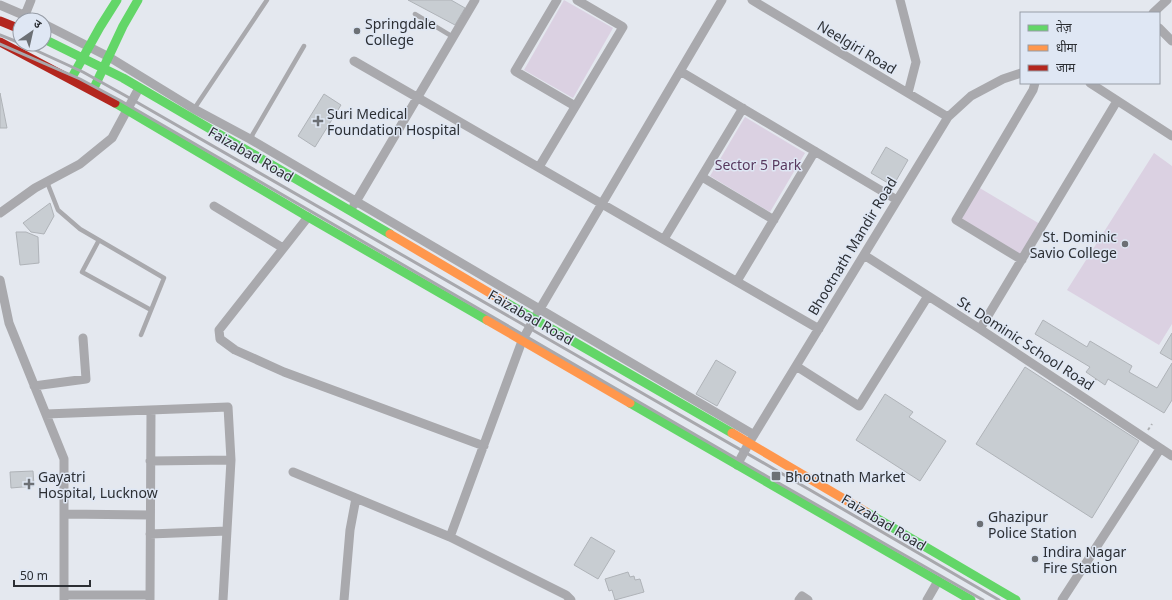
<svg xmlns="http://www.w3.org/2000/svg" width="1172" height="600" viewBox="0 0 1172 600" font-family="'Noto Sans','Noto Sans Devanagari',sans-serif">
<rect width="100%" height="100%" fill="#e4e8ef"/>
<path fill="#dbd1e2" d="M 564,0 L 613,28 L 573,98 L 524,70 Z
M 745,117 L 805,153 L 770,212 L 710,176 Z
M 1154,153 L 1172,166 L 1172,324 L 1159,345 L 1067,290 Z
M 978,187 L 1040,224 L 1020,255 L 959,219 Z"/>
<path fill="#c8cdd2" stroke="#afb3b8" d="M 408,0 L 451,0 L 465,8 L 455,25 Z
M 0,93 L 7,128 L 0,128 Z
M 324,94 L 341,105 L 315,147 L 298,136 Z
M 886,147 L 908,160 L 893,186 L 871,173 Z
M 50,203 L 54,216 L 44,234 L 31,232 L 23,223 Z
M 16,232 L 26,232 L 38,237 L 39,263 L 20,265 Z
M 1043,320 L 1087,347 L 1090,341 L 1132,366 L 1129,372 L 1157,388 L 1172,363 L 1172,400 L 1164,413 L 1108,379 L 1105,385 L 1086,372 L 1090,367 L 1035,334 Z
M 1172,333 L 1172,360 L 1160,353 Z
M 716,360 L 736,372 L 717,406 L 696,394 Z
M 1025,367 L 1139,441 L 1092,518 L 976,444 Z
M 885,394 L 913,412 L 909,417 L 946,441 L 920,481 L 856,440 Z
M 33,471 L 34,486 L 11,488 L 10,472 Z
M 591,537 L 615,551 L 598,579 L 574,565 Z
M 628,572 L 630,577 L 634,576 L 635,580 L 640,579 L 644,592 L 615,600 L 612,590 L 609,591 L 605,579 Z"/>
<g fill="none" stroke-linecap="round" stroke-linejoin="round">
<path stroke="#aeb0b3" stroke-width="2" stroke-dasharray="3 3" stroke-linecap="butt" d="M 1089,390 L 1096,379
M 1148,430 L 1152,424"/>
<path stroke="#a9a9ad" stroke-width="4.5" d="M 415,14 L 453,37
M 194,109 L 267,0
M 250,139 L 304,46
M 47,182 L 58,210 L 80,229 L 164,278 L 141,335
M 99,240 L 82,272 L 151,310"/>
<path stroke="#a9a9ad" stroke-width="9" d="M 557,0 L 515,71 L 575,106
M 752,0 L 948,117
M 900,0 L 916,62 L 908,93
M 0,5 L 35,20
M 1153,13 L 1167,0
M 25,15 L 31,0
M 44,24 L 109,57 L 194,109 L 250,139 L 754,435
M 1159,28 L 1172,41
M 354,61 L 819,329
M 680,71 L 897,200
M 1090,83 L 1172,136
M 539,167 L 623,27 L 577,0
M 702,177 L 774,220
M 354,205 L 475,0
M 214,206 L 283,248
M 0,213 L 35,188 L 80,164 L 112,138 L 139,88
M 308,217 L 219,330 L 220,339 L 235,350 L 284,372 L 484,446
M 664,239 L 743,108
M 864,255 L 980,329 L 1172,456
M 1022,260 L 956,220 L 1033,90 L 1035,83
M 0,280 L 9,323 L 64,459 L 64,600
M 737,281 L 815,151
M 980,329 L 1117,101
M 796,366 L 859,406 L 928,296
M 34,386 L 86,379 L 83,338
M 46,414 L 228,407 L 231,460 L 223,600
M 150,461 L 231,460
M 737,465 L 749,443 L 948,117 L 971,96 L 1003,79 L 1021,73
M 293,472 L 450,537
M 64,514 L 150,515
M 150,534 L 227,531
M 64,595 L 150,595
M 150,600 L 151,410
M 344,600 L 350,530 L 356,498
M 571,600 L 566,595 L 450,537 L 522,341 L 534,319 L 722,0
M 799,600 L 802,596 L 808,600
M 927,600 L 938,581
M 1062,600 L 1160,449"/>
<path stroke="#63d668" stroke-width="9" d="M 44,39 L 123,78 L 390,234
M 71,79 L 100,27 L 117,0
M 93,90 L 123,26 L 138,0
M 115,103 L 308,217 L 487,320
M 505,302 L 732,433
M 630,403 L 971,600
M 866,512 L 1016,600"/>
<path stroke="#ff974d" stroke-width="9" d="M 390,234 L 505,302
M 487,320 L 630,403
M 732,433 L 866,512"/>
<path stroke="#b3261e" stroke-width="9" d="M 0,21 L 20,29
M 0,42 L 115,103"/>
<path stroke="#a8a8ad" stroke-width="3" d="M 0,35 L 20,43
M 0,44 L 80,79 L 121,101 L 768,477 L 983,600
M 22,44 L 83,72 L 126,96 L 774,469 L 999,600"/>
</g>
<g fill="#6c7075" stroke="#dfe7f4" stroke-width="1.5">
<circle cx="357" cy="31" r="4"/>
<path d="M316 115h4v4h4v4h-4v4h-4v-4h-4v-4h4z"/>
<circle cx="1125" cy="244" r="4"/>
<rect x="771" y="471" width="10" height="10" rx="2"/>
<path d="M27 478h4v4h4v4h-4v4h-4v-4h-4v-4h4z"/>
<circle cx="980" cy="524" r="4"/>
<circle cx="1035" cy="559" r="4"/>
</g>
<g text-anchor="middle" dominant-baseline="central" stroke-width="3" stroke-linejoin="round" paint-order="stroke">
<g font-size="14" fill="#2c2f34" stroke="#dfe7f4" text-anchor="start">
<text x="365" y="23">Springdale<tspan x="365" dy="16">College</tspan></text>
<text x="327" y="113">Suri Medical<tspan x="327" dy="16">Foundation Hospital</tspan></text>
<text x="1117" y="236" text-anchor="end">St. Dominic<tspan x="1117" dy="16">Savio College</tspan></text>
<text x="38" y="476">Gayatri<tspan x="38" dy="16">Hospital, Lucknow</tspan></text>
<text x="785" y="476">Bhootnath Market</text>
<text x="988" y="516">Ghazipur<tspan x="988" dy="16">Police Station</tspan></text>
<text x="1043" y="551">Indira Nagar<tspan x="1043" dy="16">Fire Station</tspan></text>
</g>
<g font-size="14" fill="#2c2f34" stroke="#dfe7f4">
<text transform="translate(857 47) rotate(31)">Neelgiri Road</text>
<text transform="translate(251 154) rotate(30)">Faizabad Road</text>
<text transform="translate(852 246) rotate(-59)">Bhootnath Mandir Road</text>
<text transform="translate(531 317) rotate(30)">Faizabad Road</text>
<text transform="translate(1026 343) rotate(33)">St. Dominic School Road</text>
<text transform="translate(884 522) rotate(31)">Faizabad Road</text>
</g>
<g font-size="14" fill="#59395f" stroke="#dfe7f4">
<text x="758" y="164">Sector 5 Park</text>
</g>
</g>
<rect x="1020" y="12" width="140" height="72" fill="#dfe7f4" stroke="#979da7"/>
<rect x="1028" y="25" width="20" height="6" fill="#63d668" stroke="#979da7"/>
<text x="1056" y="32" font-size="12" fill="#2c2f34">तेज़</text>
<rect x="1028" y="45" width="20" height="6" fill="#ff974d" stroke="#979da7"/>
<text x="1056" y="52" font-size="12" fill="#2c2f34">धीमा</text>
<rect x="1028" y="65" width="20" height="6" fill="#b3261e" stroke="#979da7"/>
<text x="1056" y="72" font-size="12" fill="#2c2f34">जाम</text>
<g transform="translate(32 32) rotate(34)"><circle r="19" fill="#dfe7f4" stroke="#979da7"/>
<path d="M0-3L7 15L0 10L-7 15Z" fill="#6c7075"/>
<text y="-6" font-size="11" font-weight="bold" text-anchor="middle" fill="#2c2f34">उ</text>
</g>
<path d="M14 580v6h76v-6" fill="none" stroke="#2c2f34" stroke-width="2"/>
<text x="20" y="580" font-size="12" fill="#2c2f34" stroke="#dfe7f4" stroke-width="3" paint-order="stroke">50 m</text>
</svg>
